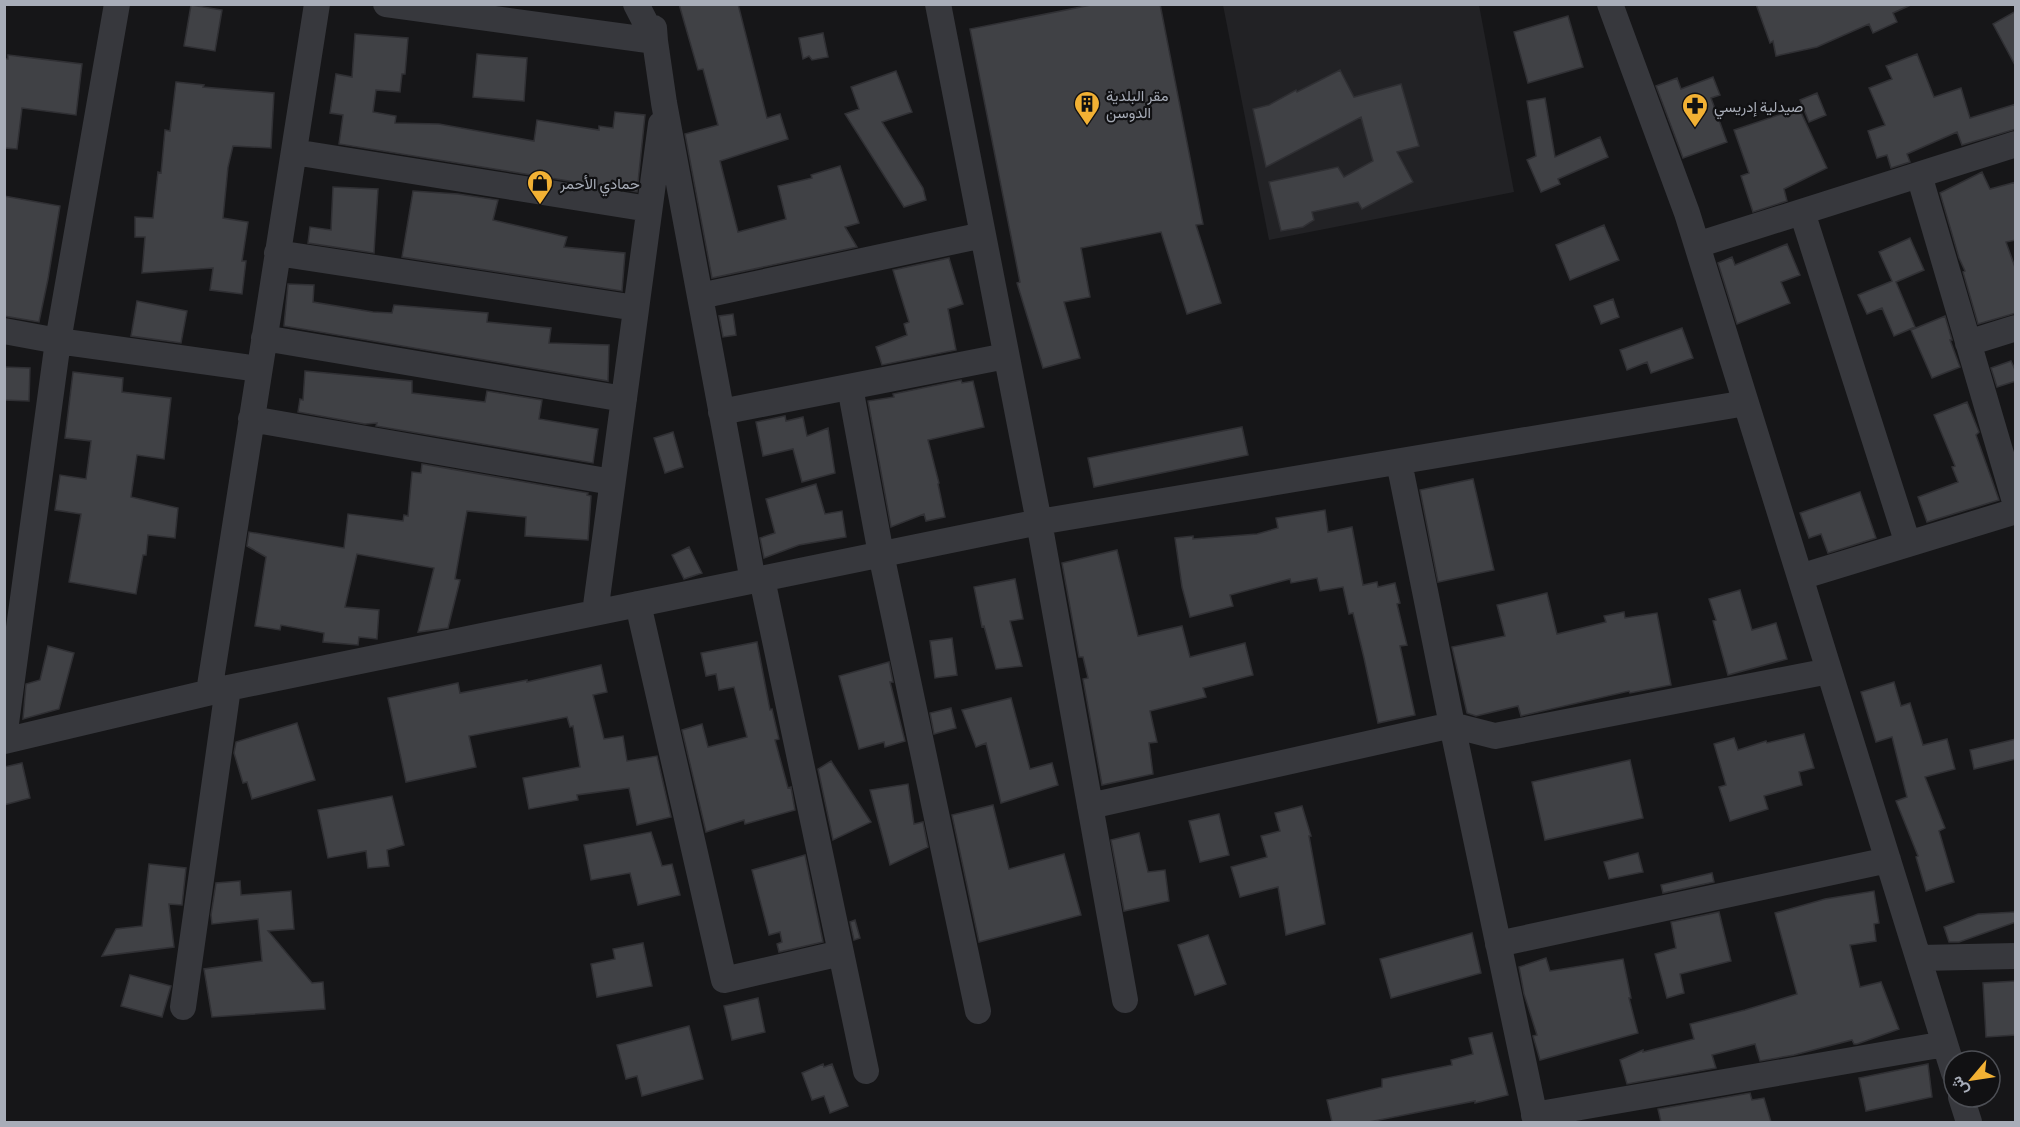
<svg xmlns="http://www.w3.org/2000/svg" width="2020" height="1127" viewBox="0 0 2020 1127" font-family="Manrope,Vazirmatn,sans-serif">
<rect width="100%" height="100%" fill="#161618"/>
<path fill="#222225" d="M 1223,5 L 1479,5 L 1514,192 L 1269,240 Z"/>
<path fill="#404145" stroke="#303034" stroke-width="1.5" d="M 679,4 L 738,4 L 767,118 L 780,114 L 788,139 L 720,161 L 738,232 L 786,219 L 778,186 L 812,178 L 811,175 L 840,166 L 859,223 L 845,227 L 857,247 L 712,278 L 685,134 L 718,125 L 703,69 L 698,70 Z
M 1096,4 L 1160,4 L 1203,224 L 1196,225 L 1221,303 L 1187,314 L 1161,232 L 1081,248 L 1090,297 L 1064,302 L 1080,358 L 1043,368 L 1017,283 L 1020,282 L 970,29 Z
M 1756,4 L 1913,4 L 1893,13 L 1897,22 L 1873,33 L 1869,24 L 1817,47 L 1776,56 L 1773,41 L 1770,43 Z
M 191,5 L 222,10 L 215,51 L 184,46 Z
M 2016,11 L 2016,67 L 1993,24 Z
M 1568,16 L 1583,67 L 1528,83 L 1514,32 Z
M 823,33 L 828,57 L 812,60 L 809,56 L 803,59 L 799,38 Z
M 355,34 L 408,38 L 405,74 L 402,74 L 400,92 L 376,90 L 373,112 L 396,116 L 395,123 L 439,124 L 534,141 L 537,120 L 599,130 L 599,126 L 613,128 L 615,112 L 645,115 L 637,192 L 339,144 L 343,115 L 330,113 L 336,74 L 352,77 Z
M 477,54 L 527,58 L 524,101 L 473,97 Z
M 1917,54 L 1934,97 L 1961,88 L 1970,118 L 2016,104 L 2016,129 L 1962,145 L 1957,132 L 1907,154 L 1910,162 L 1891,168 L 1887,155 L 1877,158 L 1868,131 L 1885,125 L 1869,88 L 1892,79 L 1886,66 Z
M 8,55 L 82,64 L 76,115 L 22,108 L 17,149 L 4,148 L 4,59 L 8,59 Z
M 1340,70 L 1354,97 L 1401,84 L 1419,146 L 1397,152 L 1413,182 L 1362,209 L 1358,202 L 1312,212 L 1314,220 L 1303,227 L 1281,231 L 1269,182 L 1338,167 L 1344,177 L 1373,161 L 1361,117 L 1266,167 L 1253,109 L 1269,105 L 1296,90 L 1297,92 Z
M 896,71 L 912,112 L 882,122 L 923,188 L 926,200 L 904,207 L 845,114 L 859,109 L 851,87 Z
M 1713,77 L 1720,95 L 1711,98 L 1727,142 L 1683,158 L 1656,86 L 1677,78 L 1681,89 Z
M 176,82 L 204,85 L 203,87 L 274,93 L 271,148 L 233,146 L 228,167 L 223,218 L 248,222 L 242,261 L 246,261 L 242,294 L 210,290 L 213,268 L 142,273 L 145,237 L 135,237 L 135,217 L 153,218 L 158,172 L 161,173 L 165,130 L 170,131 Z
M 1817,93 L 1826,115 L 1809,122 L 1800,100 Z
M 1545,98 L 1555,157 L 1600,137 L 1608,157 L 1558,179 L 1560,184 L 1541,192 L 1527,160 L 1536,156 L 1527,101 Z
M 1799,108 L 1827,168 L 1784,189 L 1787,201 L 1753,212 L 1741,176 L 1749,173 L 1734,130 Z
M 1982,172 L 1990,189 L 2016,182 L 2016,240 L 2006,242 L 2016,270 L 2016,313 L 1978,324 L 1963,272 L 1965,271 L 1959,258 L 1940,193 Z
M 333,187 L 378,189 L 374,253 L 308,243 L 310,227 L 331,230 Z
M 413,191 L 458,194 L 498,200 L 493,220 L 567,237 L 564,247 L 625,253 L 622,291 L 402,257 Z
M 4,196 L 60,206 L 48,279 L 39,322 L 4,316 Z
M 1604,225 L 1619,260 L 1570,280 L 1556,245 Z
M 1910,238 L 1924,270 L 1896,282 L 1915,327 L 1894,336 L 1882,308 L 1867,314 L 1858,295 L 1892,281 L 1879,252 Z
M 1787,244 L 1800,275 L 1781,282 L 1790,303 L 1737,324 L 1718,263 L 1732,257 L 1735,265 Z
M 949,258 L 963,304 L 948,309 L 956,350 L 882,365 L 876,347 L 907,335 L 904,324 L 909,322 L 893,270 Z
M 288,284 L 314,285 L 313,302 L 373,312 L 392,313 L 394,305 L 488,313 L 487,322 L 551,328 L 549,343 L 609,345 L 608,381 L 284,326 Z
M 1613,299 L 1619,317 L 1601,324 L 1594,306 Z
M 137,301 L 187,311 L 181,343 L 131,336 Z
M 733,314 L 736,335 L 723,337 L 719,316 Z
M 1945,316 L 1952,340 L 1950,340 L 1960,367 L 1932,378 L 1911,330 Z
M 1682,328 L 1693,358 L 1651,373 L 1647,362 L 1627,370 L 1620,350 Z
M 2011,361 L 2016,372 L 2016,381 L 1997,387 L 1991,368 Z
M 4,367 L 30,368 L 29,401 L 4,400 Z
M 305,371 L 412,381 L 412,393 L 485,402 L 487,391 L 542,400 L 539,419 L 598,429 L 593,463 L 376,426 L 377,423 L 365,424 L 298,412 L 300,399 L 303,400 Z
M 73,372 L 123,378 L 122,392 L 171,398 L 164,459 L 137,455 L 131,497 L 178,508 L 175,538 L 148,535 L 146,555 L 143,555 L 136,594 L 69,582 L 81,514 L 55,510 L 60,475 L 86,479 L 91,441 L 65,438 Z
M 961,380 L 962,383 L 973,381 L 984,427 L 928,440 L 939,483 L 938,484 L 945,517 L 926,521 L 924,514 L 891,527 L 868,401 L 894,397 L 893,394 Z
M 1967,402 L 1979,432 L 1976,435 L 1999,500 L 1927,522 L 1918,497 L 1958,482 L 1952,467 L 1955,466 L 1934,415 Z
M 785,416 L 786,421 L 803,417 L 807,436 L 828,428 L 835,473 L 802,482 L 793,449 L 763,456 L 756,422 Z
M 1242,427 L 1248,455 L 1094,487 L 1088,458 Z
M 673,432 L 683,467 L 665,473 L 654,438 Z
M 422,464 L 588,493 L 587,495 L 591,496 L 588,540 L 525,536 L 526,517 L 467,511 L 455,579 L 460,580 L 448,628 L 418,632 L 434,568 L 357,554 L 345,607 L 379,610 L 377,639 L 359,637 L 358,645 L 323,642 L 324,633 L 281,625 L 280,630 L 255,626 L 266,557 L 247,546 L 249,532 L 344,548 L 348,514 L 403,521 L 404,515 L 408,516 L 412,472 L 421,473 Z
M 1473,479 L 1494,570 L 1438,582 L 1420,490 Z
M 816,484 L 825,514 L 842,511 L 846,537 L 799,545 L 764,558 L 760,538 L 775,533 L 766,499 Z
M 1860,492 L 1876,538 L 1828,553 L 1821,534 L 1809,538 L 1800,513 Z
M 1325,510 L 1328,532 L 1352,527 L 1363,585 L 1377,582 L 1378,587 L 1395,583 L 1400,603 L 1397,604 L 1407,645 L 1400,646 L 1415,715 L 1378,723 L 1364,658 L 1353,613 L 1349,614 L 1343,587 L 1320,591 L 1317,578 L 1291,583 L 1290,579 L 1230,595 L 1233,606 L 1190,617 L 1182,587 L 1175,538 L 1193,536 L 1193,539 L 1257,534 L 1278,528 L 1276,518 Z
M 689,547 L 702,573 L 684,579 L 672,555 Z
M 1117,550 L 1138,636 L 1182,626 L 1190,657 L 1245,643 L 1253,675 L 1203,688 L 1206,697 L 1150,711 L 1157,742 L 1149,743 L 1153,774 L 1102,785 L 1083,679 L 1088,678 L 1083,657 L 1079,657 L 1062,563 Z
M 1015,579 L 1023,619 L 1010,621 L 1022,666 L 996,669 L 984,626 L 982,627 L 974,587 Z
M 1740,590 L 1752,630 L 1776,623 L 1787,659 L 1728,675 L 1713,621 L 1716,620 L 1709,599 Z
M 1547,593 L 1557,634 L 1606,622 L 1604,616 L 1624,612 L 1625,618 L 1657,613 L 1671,685 L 1630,693 L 1629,691 L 1521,716 L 1518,706 L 1476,716 L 1467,713 L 1452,647 L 1505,636 L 1497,605 Z
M 952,638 L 957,675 L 935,678 L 930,641 Z
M 757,642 L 770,710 L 772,709 L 779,739 L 775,740 L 788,788 L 791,787 L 795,810 L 745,824 L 744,820 L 706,832 L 682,730 L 702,724 L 708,747 L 747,737 L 734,687 L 719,690 L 716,674 L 706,676 L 701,653 Z
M 48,646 L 74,653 L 59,709 L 23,719 L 26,684 L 40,680 Z
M 889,662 L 893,682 L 890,682 L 905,741 L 885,747 L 884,742 L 859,749 L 839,676 Z
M 601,665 L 607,692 L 593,695 L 604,739 L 623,736 L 627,761 L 657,756 L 671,817 L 637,825 L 629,788 L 577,795 L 578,800 L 529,809 L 523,778 L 580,767 L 573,726 L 570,727 L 567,717 L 469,736 L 476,767 L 406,782 L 388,698 L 458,683 L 460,693 L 527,680 L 527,682 Z
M 1894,682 L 1901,706 L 1910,703 L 1923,745 L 1947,739 L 1955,769 L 1925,777 L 1945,828 L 1939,831 L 1954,882 L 1926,891 L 1916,857 L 1918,856 L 1896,801 L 1907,797 L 1892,737 L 1876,742 L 1861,692 Z
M 1011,698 L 1030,769 L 1052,763 L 1058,785 L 1001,803 L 986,743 L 976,747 L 962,710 Z
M 951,708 L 956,728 L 934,734 L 930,713 Z
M 297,723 L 315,780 L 252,799 L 247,782 L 243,783 L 234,753 L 236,742 Z
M 1804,734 L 1814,768 L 1799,772 L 1802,785 L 1764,796 L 1768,809 L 1730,821 L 1719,787 L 1726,785 L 1714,744 L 1734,738 L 1738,750 L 1766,741 L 1767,743 Z
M 2016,739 L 2016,759 L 1974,769 L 1970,750 Z
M 1630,760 L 1643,818 L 1545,840 L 1532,782 Z
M 831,761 L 871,822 L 833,840 L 818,769 Z
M 22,763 L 30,798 L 4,805 L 4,767 Z
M 908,784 L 914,824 L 923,822 L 928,847 L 890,865 L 870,790 Z
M 392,796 L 404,845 L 387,850 L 389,866 L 368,868 L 366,851 L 328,858 L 318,810 Z
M 993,805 L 1009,869 L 1064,854 L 1081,915 L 979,942 L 952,815 Z
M 1302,806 L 1311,836 L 1309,836 L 1325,924 L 1286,935 L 1278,887 L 1240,897 L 1231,867 L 1267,857 L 1261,836 L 1280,831 L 1275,813 Z
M 1219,814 L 1229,855 L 1200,862 L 1189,821 Z
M 651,832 L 662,866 L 672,864 L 680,895 L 638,905 L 630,873 L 591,880 L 584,845 Z
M 1139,833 L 1148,872 L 1165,870 L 1169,901 L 1124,911 L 1111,840 Z
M 1638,853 L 1643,872 L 1609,879 L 1604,862 Z
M 805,855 L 823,942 L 779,952 L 777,944 L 782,942 L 780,932 L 769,935 L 752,870 Z
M 149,864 L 186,868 L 182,905 L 169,904 L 174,947 L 102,956 L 116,929 L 142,926 Z
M 1712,873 L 1714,882 L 1663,893 L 1661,885 Z
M 240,881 L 241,895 L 291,891 L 294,929 L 268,931 L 312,983 L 323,982 L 325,1009 L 212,1017 L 204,969 L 262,961 L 258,919 L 212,924 L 211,915 L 216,883 Z
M 1874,891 L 1879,923 L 1874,924 L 1876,941 L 1850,945 L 1860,987 L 1881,982 L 1899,1029 L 1857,1044 L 1854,1044 L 1852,1040 L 1794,1055 L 1760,1061 L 1755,1044 L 1712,1055 L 1716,1068 L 1627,1084 L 1620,1060 L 1643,1050 L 1643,1052 L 1694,1039 L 1690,1024 L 1745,1010 L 1797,994 L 1775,913 L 1825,899 Z
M 1719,912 L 1731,961 L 1680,974 L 1684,993 L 1667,998 L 1655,954 L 1676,948 L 1671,922 Z
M 2016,912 L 2016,922 L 1959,942 L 1949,942 L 1944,927 L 1978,914 Z
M 855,920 L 860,938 L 854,940 L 850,922 Z
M 1472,933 L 1481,973 L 1391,998 L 1380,959 Z
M 1208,935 L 1226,984 L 1195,995 L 1178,945 Z
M 643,943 L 652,986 L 597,997 L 591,964 L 615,959 L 613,949 Z
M 1546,958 L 1550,971 L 1623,959 L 1631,998 L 1629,998 L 1638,1033 L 1540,1060 L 1533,1036 L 1537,1035 L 1524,994 L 1519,967 Z
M 130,975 L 171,986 L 162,1017 L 121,1006 Z
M 2016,981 L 2016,1035 L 1986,1037 L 1983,983 Z
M 758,998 L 765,1032 L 732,1040 L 724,1006 Z
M 689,1026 L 703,1079 L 642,1096 L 637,1076 L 626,1079 L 617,1045 Z
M 1492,1033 L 1508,1095 L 1475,1103 L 1475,1101 L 1369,1122 L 1332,1122 L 1327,1100 L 1382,1087 L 1382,1079 L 1452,1065 L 1451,1060 L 1473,1054 L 1469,1038 Z
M 823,1064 L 824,1067 L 832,1064 L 848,1106 L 830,1113 L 824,1096 L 812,1100 L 802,1073 Z
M 1928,1064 L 1932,1097 L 1866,1111 L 1859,1078 Z
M 1750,1093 L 1752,1100 L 1764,1098 L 1771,1122 L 1661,1122 L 1658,1109 Z"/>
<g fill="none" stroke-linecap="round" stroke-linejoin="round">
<path stroke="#37383d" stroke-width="26" d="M 386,4 L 655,41 L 654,28
M 636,4 L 655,41 L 664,103 L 753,581
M 938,4 L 1039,522 L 1125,1000
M 1610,4 L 1687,213 L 1954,1073
M 294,152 L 649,209
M 1919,175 L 2016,505
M 1802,212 L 1908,544
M 1697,245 L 2016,144
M 277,253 L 636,308
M 700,296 L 983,235
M 4,331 L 58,341 L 259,369
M 264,338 L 624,399
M 1968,343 L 2016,328
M 850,387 L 881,554 L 978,1011
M 721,412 L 1006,356
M 251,419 L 612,482
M 1399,462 L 1452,725 L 1536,1122
M 1800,577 L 2016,511
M 762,579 L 866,1071
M 638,604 L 724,980 L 841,953
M 595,613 L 661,124
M 209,692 L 317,4
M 4,738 L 58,341 L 117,4
M 4,741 L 228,688 L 1039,522 L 1746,403
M 1090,806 L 1452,725 L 1495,736 L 1829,671
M 1498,944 L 1888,860
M 1919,958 L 2016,956
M 183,1007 L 228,688
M 1961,1097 L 1969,1122
M 1534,1115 L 1945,1044"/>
</g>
<defs>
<symbol id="building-pin" viewBox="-11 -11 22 30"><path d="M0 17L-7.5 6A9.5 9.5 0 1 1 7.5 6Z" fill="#f2b134" stroke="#111113"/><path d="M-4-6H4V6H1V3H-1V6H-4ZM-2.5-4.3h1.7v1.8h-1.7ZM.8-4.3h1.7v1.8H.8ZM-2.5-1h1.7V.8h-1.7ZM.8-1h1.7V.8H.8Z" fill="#111"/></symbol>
<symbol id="pharmacy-pin" viewBox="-11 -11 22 30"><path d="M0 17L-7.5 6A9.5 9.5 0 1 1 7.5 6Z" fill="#f2b134" stroke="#111113"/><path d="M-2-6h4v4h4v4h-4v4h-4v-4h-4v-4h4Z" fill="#111"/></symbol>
<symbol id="shop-pin" viewBox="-11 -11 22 30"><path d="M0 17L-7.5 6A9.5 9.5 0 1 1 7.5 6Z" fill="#f2b134" stroke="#111113"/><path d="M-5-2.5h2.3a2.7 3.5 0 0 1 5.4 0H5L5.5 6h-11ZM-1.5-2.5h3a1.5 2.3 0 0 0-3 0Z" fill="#111"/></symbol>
</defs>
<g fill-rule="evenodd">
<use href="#building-pin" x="1072" y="89" width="30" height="40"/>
<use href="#pharmacy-pin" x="1680" y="91" width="30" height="40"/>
<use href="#shop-pin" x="525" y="168" width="30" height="40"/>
</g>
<g text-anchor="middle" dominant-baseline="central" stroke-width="4.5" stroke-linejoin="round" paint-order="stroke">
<g font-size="15" fill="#a8adb8" stroke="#111113" text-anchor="start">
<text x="1106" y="95">مقر البلدية<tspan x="1106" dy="17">الدوسن</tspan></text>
<text x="1714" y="106">صيدلية إدريسي</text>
<text x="560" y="183">حمادي الأحمر</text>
</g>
</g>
<rect width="2020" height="1127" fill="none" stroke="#a8adb8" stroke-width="12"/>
<g transform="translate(1972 1079) rotate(241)"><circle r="28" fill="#111113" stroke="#4d4f55" stroke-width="1.5"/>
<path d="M0-4.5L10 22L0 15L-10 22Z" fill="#f2b134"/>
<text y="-9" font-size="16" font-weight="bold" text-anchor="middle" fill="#a8adb8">ش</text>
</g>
</svg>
